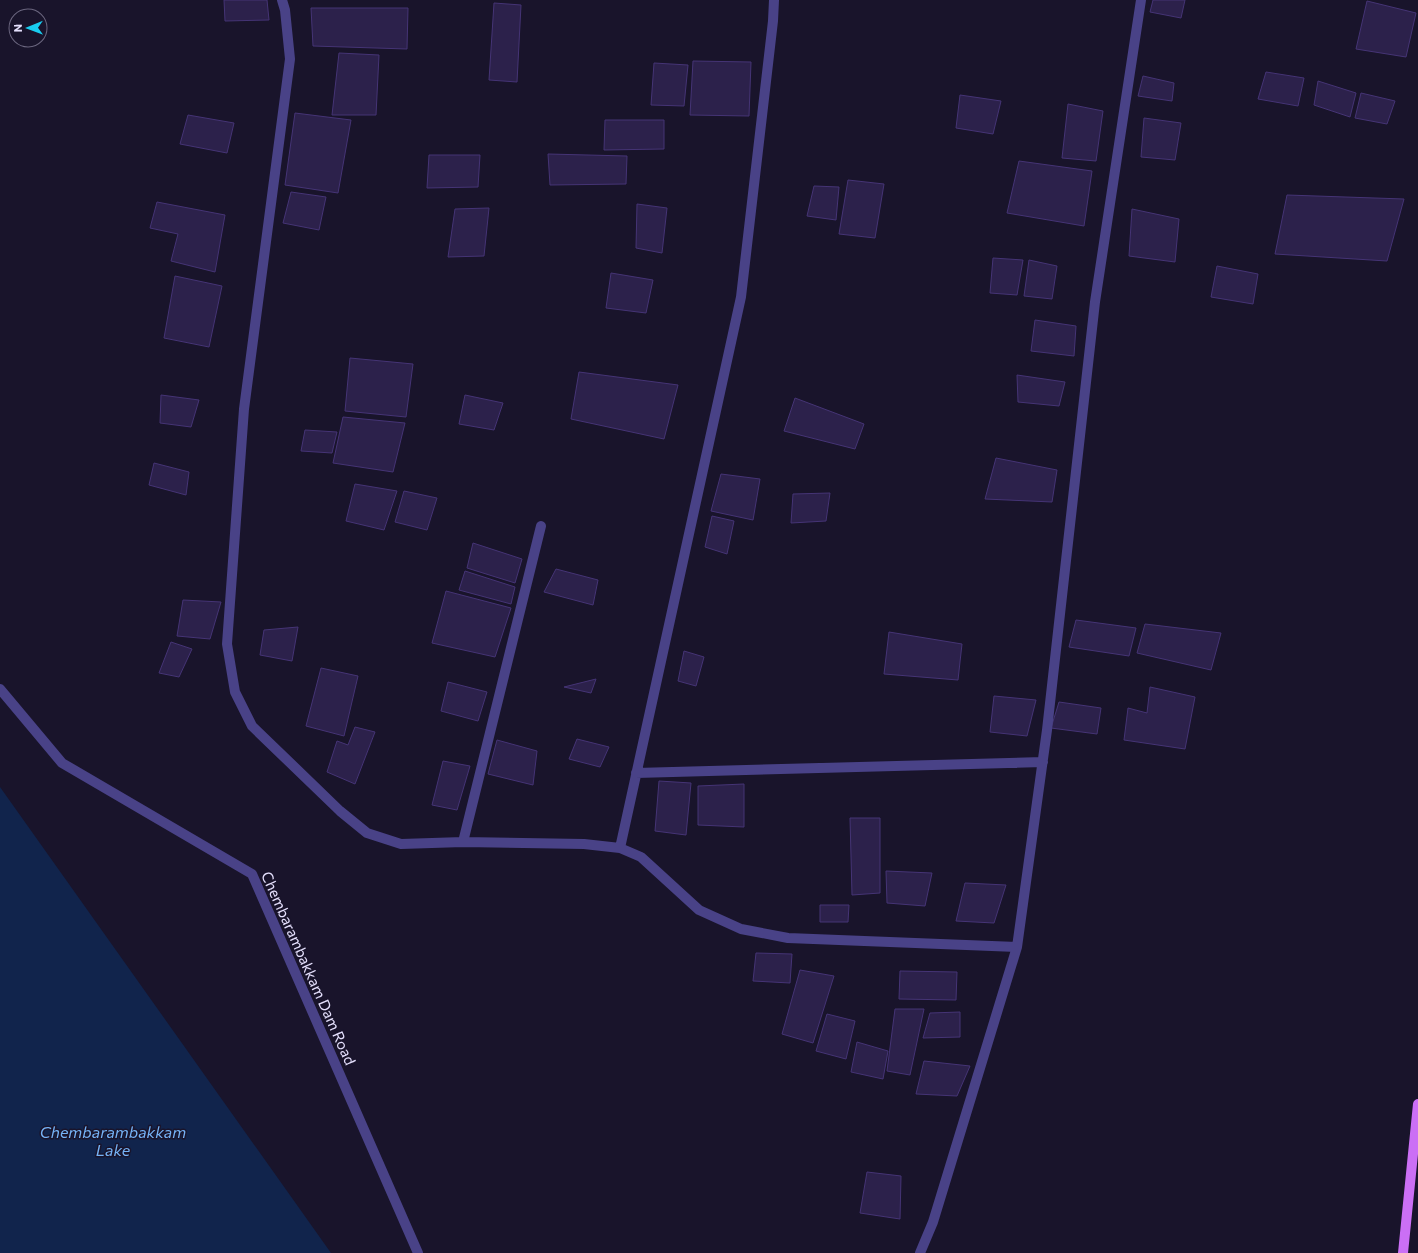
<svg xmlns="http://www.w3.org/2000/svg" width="1418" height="1253" viewBox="0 0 1418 1253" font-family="Commissioner,sans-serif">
<rect width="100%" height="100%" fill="#19142b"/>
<path fill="#11244c" d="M 0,787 L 331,1253 L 0,1253 Z"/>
<path fill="#2c214b" stroke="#453475" d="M 224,0 L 267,0 L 269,20 L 225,21 Z
M 1153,0 L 1185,0 L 1181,18 L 1150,12 Z
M 1367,1 L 1416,13 L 1406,57 L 1356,49 Z
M 494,3 L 521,5 L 517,82 L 489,80 Z
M 311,8 L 408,8 L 407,49 L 313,46 Z
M 339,53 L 379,55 L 376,115 L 332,115 Z
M 693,61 L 751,62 L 749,116 L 690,115 Z
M 654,63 L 688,65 L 684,106 L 651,105 Z
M 1266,72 L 1304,78 L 1298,106 L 1258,99 Z
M 1143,76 L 1174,83 L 1172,101 L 1138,96 Z
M 1318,81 L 1356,93 L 1350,117 L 1314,105 Z
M 1361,93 L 1395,101 L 1387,124 L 1355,118 Z
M 960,95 L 1001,101 L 993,134 L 956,128 Z
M 1068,104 L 1103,111 L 1096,161 L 1062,158 Z
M 295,113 L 351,120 L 338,193 L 285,185 Z
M 188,115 L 234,123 L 227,153 L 180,144 Z
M 1144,118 L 1181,123 L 1175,160 L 1141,157 Z
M 605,120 L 664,120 L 664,149 L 604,150 Z
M 548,154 L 627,156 L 626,184 L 550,185 Z
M 429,155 L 480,155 L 478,187 L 427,188 Z
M 1019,161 L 1092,171 L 1084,226 L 1007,213 Z
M 848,180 L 884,184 L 875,238 L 839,234 Z
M 814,186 L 839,187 L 836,220 L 807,216 Z
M 291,192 L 326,197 L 319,230 L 283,223 Z
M 1287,195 L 1404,199 L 1387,261 L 1275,254 Z
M 157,202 L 225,215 L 215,272 L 171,261 L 178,234 L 150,228 Z
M 637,204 L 667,208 L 662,253 L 636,248 Z
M 489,208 L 484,256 L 448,257 L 455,209 Z
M 1132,209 L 1179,219 L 1175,262 L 1129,256 Z
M 993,258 L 1023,260 L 1017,295 L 990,293 Z
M 1029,260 L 1057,266 L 1052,299 L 1024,296 Z
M 1217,266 L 1258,274 L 1253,304 L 1211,297 Z
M 611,273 L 653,280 L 646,313 L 606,308 Z
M 175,276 L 222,286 L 209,347 L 164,338 Z
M 1035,320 L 1076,326 L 1074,356 L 1031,351 Z
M 350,358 L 413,364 L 406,417 L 345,411 Z
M 579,372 L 678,385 L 664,439 L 571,419 Z
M 1017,375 L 1065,382 L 1059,406 L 1018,402 Z
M 161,395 L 199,400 L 191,427 L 160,423 Z
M 465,395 L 503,403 L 494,430 L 459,424 Z
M 795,398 L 864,424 L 855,449 L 784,431 Z
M 343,417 L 405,423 L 393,472 L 333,463 Z
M 305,430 L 337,432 L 332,453 L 301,451 Z
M 996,458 L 1057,470 L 1052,502 L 985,499 Z
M 154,463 L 189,472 L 186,495 L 149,485 Z
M 721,474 L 760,479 L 753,520 L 711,511 Z
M 355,484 L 397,491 L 384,530 L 346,521 Z
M 404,491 L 437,498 L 427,530 L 395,522 Z
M 830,493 L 826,521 L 791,523 L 793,494 Z
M 712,516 L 734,521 L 727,554 L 705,547 Z
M 473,543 L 522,559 L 515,583 L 467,568 Z
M 556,569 L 598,580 L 593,605 L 544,592 Z
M 465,571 L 515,587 L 511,604 L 459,590 Z
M 446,591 L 511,608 L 495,657 L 432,643 Z
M 183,600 L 221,602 L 210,639 L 177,636 Z
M 1076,620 L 1136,628 L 1129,656 L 1069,647 Z
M 1145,624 L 1221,633 L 1211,670 L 1137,653 Z
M 298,627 L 292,661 L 260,655 L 264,630 Z
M 889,632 L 962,644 L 958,680 L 884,674 Z
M 171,642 L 192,649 L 179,677 L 159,673 Z
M 684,651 L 704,657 L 696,686 L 678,681 Z
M 321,668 L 358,676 L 344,736 L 306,726 Z
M 596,679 L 591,693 L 564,687 Z
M 448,682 L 487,692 L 478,721 L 441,711 Z
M 1150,687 L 1195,697 L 1185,749 L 1124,740 L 1128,708 L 1147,713 Z
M 994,696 L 1036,700 L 1027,736 L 990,732 Z
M 1059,702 L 1101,708 L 1097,734 L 1051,728 Z
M 355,727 L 375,732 L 355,784 L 327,772 L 337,741 L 348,745 Z
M 577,739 L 609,747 L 600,767 L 569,759 Z
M 497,740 L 537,751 L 533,785 L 488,774 Z
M 443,761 L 470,766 L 457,810 L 432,805 Z
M 659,781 L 691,783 L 686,835 L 655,831 Z
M 744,784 L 744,827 L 698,825 L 698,786 Z
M 850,818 L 880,818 L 880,893 L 852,895 Z
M 886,871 L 932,873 L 925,906 L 887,903 Z
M 965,883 L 1006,885 L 994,923 L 956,921 Z
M 820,905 L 849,905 L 848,922 L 820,922 Z
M 756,953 L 792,954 L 790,983 L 753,981 Z
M 800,970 L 834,976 L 813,1043 L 782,1034 Z
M 900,971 L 957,972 L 956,1000 L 899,999 Z
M 895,1009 L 924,1009 L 910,1075 L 887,1071 Z
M 960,1012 L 960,1037 L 923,1038 L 930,1013 Z
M 827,1014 L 855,1021 L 846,1059 L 816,1051 Z
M 857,1042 L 888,1051 L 883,1079 L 851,1072 Z
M 924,1061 L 970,1066 L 957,1096 L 916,1094 Z
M 867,1172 L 901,1176 L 900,1219 L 860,1213 Z"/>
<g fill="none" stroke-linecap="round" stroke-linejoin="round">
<path stroke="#494287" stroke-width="10" d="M 282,0 L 285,10 L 290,59 L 244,409 L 227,644 L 235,692 L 252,726 L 340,811 L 367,833 L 401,844 L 463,842 L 584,844 L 620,848 L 641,857 L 699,910 L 741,929 L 788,938 L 1017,947 L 933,1222 L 920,1253
M 0,689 L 62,763 L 252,874 L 418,1253
M 636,773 L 1043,762
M 463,842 L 541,526
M 620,848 L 741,297 L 773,21 L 774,0
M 1017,947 L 1047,730 L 1095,302 L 1141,0"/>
<path stroke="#cb6ff5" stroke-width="10" d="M 1403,1253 L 1418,1104"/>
</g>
<g text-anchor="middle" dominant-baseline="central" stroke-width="3" stroke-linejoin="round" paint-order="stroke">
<g font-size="15" fill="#e5e0fd" stroke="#19142b">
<text transform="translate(309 968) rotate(66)">Chembarambakkam Dam Road</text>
</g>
<g font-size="16" font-style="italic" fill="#75b2f6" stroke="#19142b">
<text x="113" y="1131">Chembarambakkam<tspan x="113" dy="18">Lake</tspan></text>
</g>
</g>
<g transform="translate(28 28) rotate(269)"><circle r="19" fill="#19142b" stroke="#6b667f"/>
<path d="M0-3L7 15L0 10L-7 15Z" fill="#19cdf0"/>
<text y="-6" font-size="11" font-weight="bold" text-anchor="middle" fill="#e5e0fd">N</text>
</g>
</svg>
